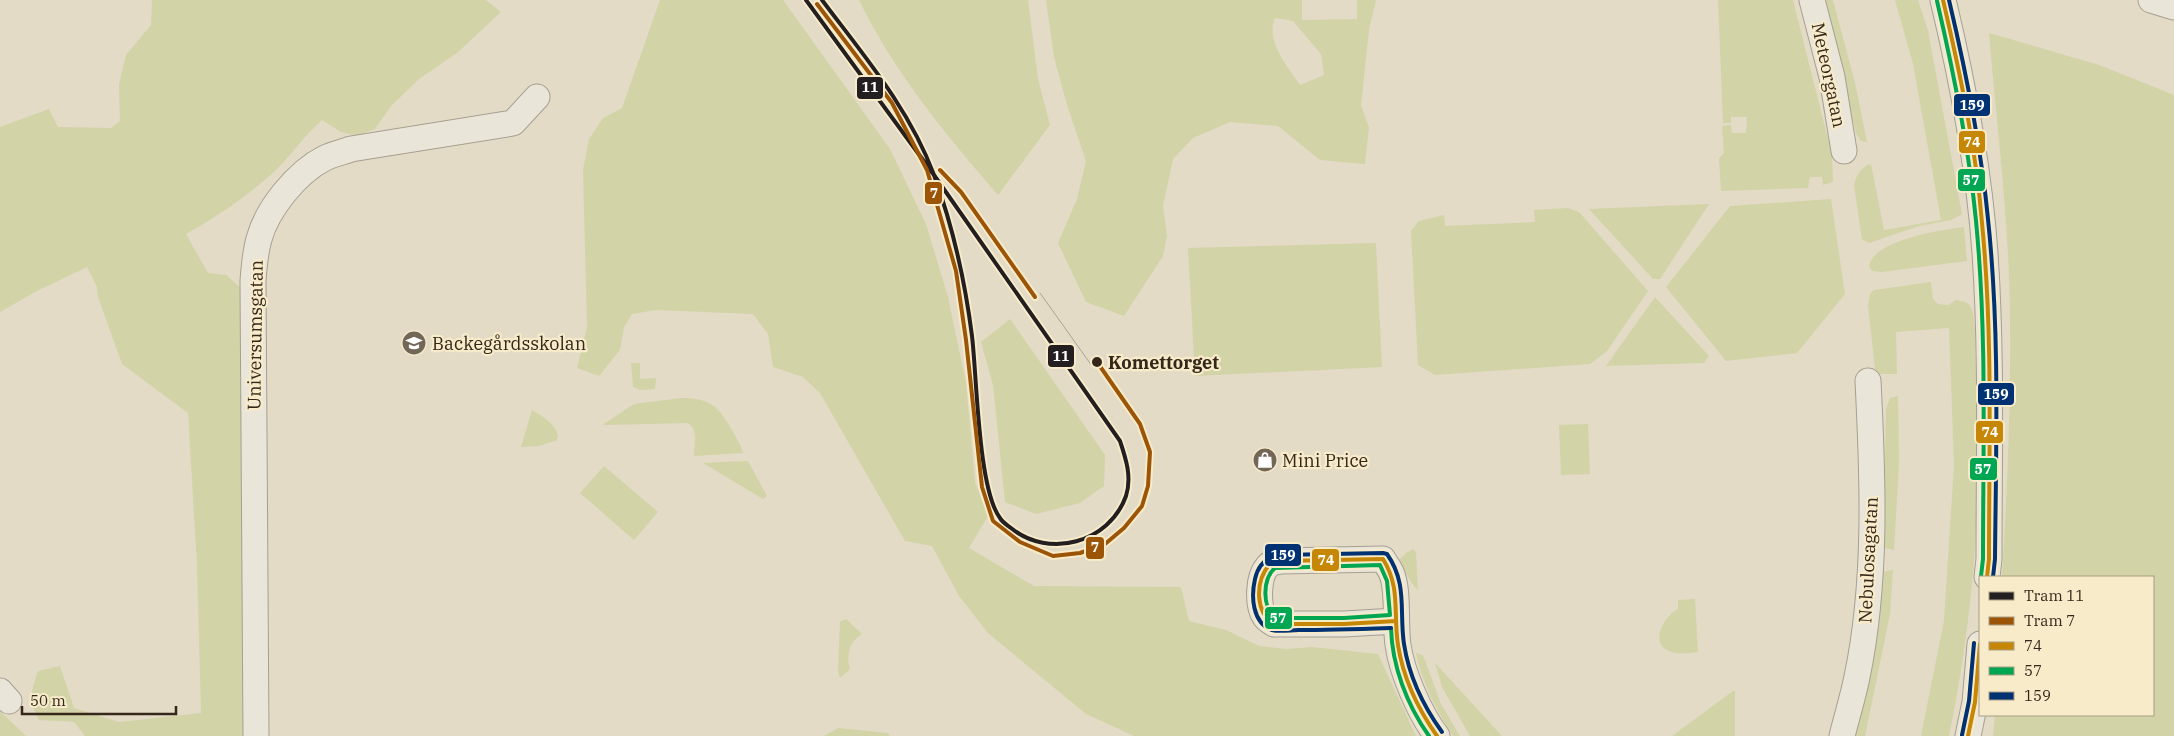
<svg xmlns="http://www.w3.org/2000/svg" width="2174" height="736" viewBox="0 0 2174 736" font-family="'IBM Plex Serif',serif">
<rect width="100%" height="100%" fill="#e3dbc6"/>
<path fill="#d2d3a7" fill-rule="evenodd" d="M 152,0 L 486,0 L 501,12 L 458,52 L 419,79 L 391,106 L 375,129 L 357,136 L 341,132 L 322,120 C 306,134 294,151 280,166 C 252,193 220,215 186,234 L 208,273 L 226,275 L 242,289 L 246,736 L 85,736 L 74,722 L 39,720 C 28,700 31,692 38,671 L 60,666 L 74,708 L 119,722 L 201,713 L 197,566 L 188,413 L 122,364 L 98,297 L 97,287 L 87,267 L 37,291 L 0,312 L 0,127 L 49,109 L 58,127 L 111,128 L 120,121 L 119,84 L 126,55 L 151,25 Z
M 660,0 L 783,0 L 890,149 L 926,224 L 948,297 L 966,383 L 975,482 L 988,516 L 969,548 L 1034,586 L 1181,587 L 1189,621 L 1226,630 L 1259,646 L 1286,649 L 1312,647 L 1378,654 L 1416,736 L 1134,736 L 1086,714 L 988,633 L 959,596 L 932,546 L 905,541 L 820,393 L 803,377 L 773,367 L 768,334 L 753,314 L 656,310 L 632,314 L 624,327 L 620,350 L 599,376 L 577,368 L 587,327 L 583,170 L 589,139 L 603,118 L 622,108 Z
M 859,0 L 1028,0 L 1038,79 L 1050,125 L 998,195 C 946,135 894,72 859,0 Z
M 1046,0 L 1302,0 L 1302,20 L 1357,19 L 1357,0 L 1376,0 L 1369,30 L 1361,106 L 1369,127 L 1365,164 L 1320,160 L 1278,126 L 1230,122 L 1193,138 L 1173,159 L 1163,206 L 1167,236 L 1163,256 L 1124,316 L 1086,302 L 1058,243 L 1077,199 L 1086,161 L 1067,105 L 1054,57 ZM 1275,18 L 1293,21 L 1321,54 L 1324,75 L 1300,85 C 1288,67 1265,41 1275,18 Z
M 1718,0 L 1793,0 L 1832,155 L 1833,182 L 1823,185 L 1822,177 L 1810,177 L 1808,188 L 1721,191 L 1719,158 L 1724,153 L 1722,126 L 1731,125 L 1732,133 L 1746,133 L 1747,117 L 1731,117 L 1731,123 L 1723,123 Z
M 1824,0 L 1833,0 L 1855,83 L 1867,142 L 1861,141 L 1856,133 Z
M 1895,0 L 1918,0 L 1928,31 L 1962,214 L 1951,220 L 1919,226 L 1869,243 L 1862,239 L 1854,186 C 1856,175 1861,167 1871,164 L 1884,230 L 1941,220 L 1913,64 Z
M 1989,33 L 2099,65 L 2174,95 L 2174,736 L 1993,736 L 1995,715 L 2153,715 L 2153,577 L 2002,577 C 2007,493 2011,408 2010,324 C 2010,227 1997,130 1989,33 Z
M 1831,199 L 1845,294 L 1797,353 L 1726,361 L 1666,287 L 1730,206 Z
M 1709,204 L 1660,279 L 1653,279 L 1589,209 Z
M 1568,208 L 1579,212 L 1648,291 L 1607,351 L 1590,364 L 1435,375 L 1418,365 L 1411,231 L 1419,221 L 1444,215 L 1445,226 L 1535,222 L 1534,210 Z
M 1964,227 L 1967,261 L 1882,272 L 1872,271 L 1869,267 C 1872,240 1941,230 1964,227 Z
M 1376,243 L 1382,367 L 1195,376 L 1188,248 Z
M 1931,282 L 1933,299 L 1938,304 L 1948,305 L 1956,300 C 1961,301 1967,301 1970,306 C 1976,314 1975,344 1975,354 C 1984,481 1975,611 1949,736 L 1921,736 L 1944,621 L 1954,465 L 1949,328 L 1896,332 L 1897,374 L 1880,374 L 1875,369 L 1868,305 L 1870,294 L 1874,290 Z
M 1655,297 L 1709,356 L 1704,363 L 1606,366 Z
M 1010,319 L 1105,455 L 1104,486 L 1080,503 L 1036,514 L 1005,502 L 993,385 L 981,342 Z
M 631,363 L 640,363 L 640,379 L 656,378 L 655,389 L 640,390 L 633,387 Z
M 1898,396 L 1899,463 L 1894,550 L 1885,548 L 1883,544 L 1886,409 L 1890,398 Z
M 681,398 C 711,398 718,406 733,432 C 737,439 741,445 743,453 L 694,456 C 694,445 699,430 688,423 L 605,425 L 604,424 L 634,404 Z
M 532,410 C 542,416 557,425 558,437 L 557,440 L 539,446 L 521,447 Z
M 1588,424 L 1590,474 L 1561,475 L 1559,425 Z
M 748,461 L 767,496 L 763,499 L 703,463 Z
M 604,466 L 658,512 L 634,540 L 580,493 Z
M 1413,549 L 1416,552 L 1418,590 C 1409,582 1406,571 1399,560 L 1406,553 Z
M 1893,570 L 1890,614 L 1865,736 L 1854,736 L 1882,572 Z
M 1695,599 L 1698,652 C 1689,653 1678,655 1669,651 C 1649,643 1664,616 1678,609 L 1678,600 Z
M 846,619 L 862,634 C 849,642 846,655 850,669 L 840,678 L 838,671 L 840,622 Z
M 1416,653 L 1423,655 L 1441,704 L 1460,736 L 1453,736 C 1437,711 1422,683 1416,653 Z
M 1435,663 L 1502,736 L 1470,736 L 1442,687 Z
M 1733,691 L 1735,691 L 1735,736 L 1672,736 Z
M 0,711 L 26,736 L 0,736 Z
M 838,728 L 888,733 L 890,736 L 824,736 Z"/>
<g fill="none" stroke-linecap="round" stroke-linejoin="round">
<defs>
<path id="minor" d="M 1812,0 L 1832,77 L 1844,151
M 1943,0 C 1963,83 1979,168 1985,253 C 1992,355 1989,458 1989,559 L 1987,577
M 2151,0 L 2174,7
M 1396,621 L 1344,624 L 1274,624 C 1271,622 1267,620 1265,617 C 1257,606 1258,577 1267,567 C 1271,562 1275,562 1281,561 L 1383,559 C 1386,564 1389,568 1391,572 C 1399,588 1395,626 1398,645 C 1402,673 1420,714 1437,736
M 0,691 L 9,701
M 256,736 L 253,281 C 254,267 255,253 259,239 C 267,209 297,172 325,158 C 333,154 343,152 351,149 L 513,123 L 537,97
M 1842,736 C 1847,716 1853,697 1857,677 C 1877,581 1873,479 1868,381
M 1968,736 L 1975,702 L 1980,644"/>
</defs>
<use href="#minor" stroke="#a79f90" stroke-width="27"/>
<use href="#minor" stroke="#eae5d9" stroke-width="25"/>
<path stroke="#a9a499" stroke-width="1" d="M 1040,293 L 1092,366"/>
<defs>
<path id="bus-1" d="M 1943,0 C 1960,73 1976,148 1982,223 C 1993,335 1989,447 1989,559 L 1987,577
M 1396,621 L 1344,624 L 1274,624 C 1255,612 1255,582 1269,565 L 1281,561 L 1383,559 C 1401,588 1393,613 1398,645 C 1403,677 1418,709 1437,736
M 1968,736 L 1975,702 L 1980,644"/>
<path id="bus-2" d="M 1937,1 C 1954,74 1969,147 1976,221 C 1987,333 1983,446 1983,559 L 1981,576
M 1380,565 L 1387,581 L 1390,615 L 1344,618 L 1276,618 C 1262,609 1262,578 1275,568 Z
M 1391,628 C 1392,666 1407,705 1429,736"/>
<path id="bus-3" d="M 1949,0 C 1966,72 1981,145 1988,219 C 2000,332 1996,446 1995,559 L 1993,577
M 1391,628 C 1360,629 1329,630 1299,630 C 1291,630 1279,632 1272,630 C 1252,623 1251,596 1255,579 C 1258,565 1266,557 1280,555 L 1383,553 L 1387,554 C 1408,584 1399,611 1404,644 C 1409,676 1424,707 1442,732
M 1962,735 L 1969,701 L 1974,643"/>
</defs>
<use href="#bus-1" stroke="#f7ebca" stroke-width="8"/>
<use href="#bus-2" stroke="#f7ebca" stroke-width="8"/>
<use href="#bus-3" stroke="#f7ebca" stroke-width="8"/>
<use href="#bus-1" stroke="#c68606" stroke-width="4"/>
<use href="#bus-2" stroke="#00a651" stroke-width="4"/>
<use href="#bus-3" stroke="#003273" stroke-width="4"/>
<defs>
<path id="tram-1" d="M 806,0 L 934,175
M 822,0 C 864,56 909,108 934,175
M 934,175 L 1120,441 C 1126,459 1132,477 1126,496 C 1109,543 1049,559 1011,528 C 1007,525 1002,522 1000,518 C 978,489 977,377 972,336 C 965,281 953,227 934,175 Z"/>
<path id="tram-2" d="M 817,4 L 892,103 L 927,170 L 956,271 L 966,340 L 982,487 L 993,521 L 1020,542 L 1053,556 L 1080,553 L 1105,544 L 1124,528 L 1142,506 L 1148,486 L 1150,452 L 1140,424 L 1097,362
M 940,170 L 961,192 L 1035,297"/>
</defs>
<use href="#tram-1" stroke="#f7ebca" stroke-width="8"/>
<use href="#tram-2" stroke="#f7ebca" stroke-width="8"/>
<use href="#tram-1" stroke="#231f20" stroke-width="4"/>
<use href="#tram-2" stroke="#9c5506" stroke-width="4"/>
</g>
<defs>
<symbol id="school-disc" viewBox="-11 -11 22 22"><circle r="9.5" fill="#726656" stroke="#f7ebca"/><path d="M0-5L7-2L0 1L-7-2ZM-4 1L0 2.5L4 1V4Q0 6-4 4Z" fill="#fff"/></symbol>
<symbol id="shop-disc" viewBox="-11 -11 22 22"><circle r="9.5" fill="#726656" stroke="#f7ebca"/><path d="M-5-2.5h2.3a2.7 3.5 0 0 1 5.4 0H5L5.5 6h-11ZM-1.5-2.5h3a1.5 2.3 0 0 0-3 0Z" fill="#fff"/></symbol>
</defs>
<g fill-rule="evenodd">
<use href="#school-disc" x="400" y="329" width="28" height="28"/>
<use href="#shop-disc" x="1251" y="446" width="28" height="28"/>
</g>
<circle fill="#35271a" stroke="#f7ebca" stroke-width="2" cx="1097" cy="362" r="6"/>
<g text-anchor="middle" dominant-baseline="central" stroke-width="4.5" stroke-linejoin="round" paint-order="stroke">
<g font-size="18" fill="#35271a" stroke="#f7ebca">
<text transform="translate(1829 75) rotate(78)">Meteorgatan</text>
<text transform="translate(255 335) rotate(-89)">Universumsgatan</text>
<text transform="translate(1868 560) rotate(-87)">Nebulosagatan</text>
</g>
<g font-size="18" fill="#35271a" stroke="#f7ebca" text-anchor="start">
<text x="432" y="343">Backegårdsskolan</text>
<text x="1282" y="460">Mini Price</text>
</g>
<g font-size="18" font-weight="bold" fill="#35271a" stroke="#f7ebca" text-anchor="start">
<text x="1108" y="362">Komettorget</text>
</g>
</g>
<g stroke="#f7ebca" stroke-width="2">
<rect x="856" y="76" width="28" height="24" rx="5" fill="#231f20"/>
<rect x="1953" y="93" width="38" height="24" rx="5" fill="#003273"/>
<rect x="1958" y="130" width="28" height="24" rx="5" fill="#c68606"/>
<rect x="1957" y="168" width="29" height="24" rx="5" fill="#00a651"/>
<rect x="924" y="181" width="19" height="24" rx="5" fill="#9c5506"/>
<rect x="1047" y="344" width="28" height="24" rx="5" fill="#231f20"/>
<rect x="1977" y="382" width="38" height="24" rx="5" fill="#003273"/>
<rect x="1975" y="420" width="29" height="24" rx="5" fill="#c68606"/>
<rect x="1969" y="457" width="29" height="24" rx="5" fill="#00a651"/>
<rect x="1085" y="536" width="20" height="24" rx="5" fill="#9c5506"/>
<rect x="1264" y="543" width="38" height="24" rx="5" fill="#003273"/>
<rect x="1311" y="548" width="29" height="24" rx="5" fill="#c68606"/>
<rect x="1264" y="606" width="29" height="24" rx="5" fill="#00a651"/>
</g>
<g font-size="14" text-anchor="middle" font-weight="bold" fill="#fff">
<text x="870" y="92">11</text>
<text x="1972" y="110">159</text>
<text x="1972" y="147">74</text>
<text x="1971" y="185">57</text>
<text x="934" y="198">7</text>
<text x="1061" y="361">11</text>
<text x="1996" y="399">159</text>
<text x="1990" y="437">74</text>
<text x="1983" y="474">57</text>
<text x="1095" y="552">7</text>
<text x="1283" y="560">159</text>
<text x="1326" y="565">74</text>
<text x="1278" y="623">57</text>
</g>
<rect x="1979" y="576" width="175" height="140" fill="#f7ebca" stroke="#a99d84"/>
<rect x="1989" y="592" width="25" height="8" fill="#231f20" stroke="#a99d84"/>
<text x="2024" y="601" font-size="15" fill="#35271a">Tram 11</text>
<rect x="1989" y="617" width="25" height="8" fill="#9c5506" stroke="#a99d84"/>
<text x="2024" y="626" font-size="15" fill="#35271a">Tram 7</text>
<rect x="1989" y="642" width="25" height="8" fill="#c68606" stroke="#a99d84"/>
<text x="2024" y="651" font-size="15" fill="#35271a">74</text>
<rect x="1989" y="667" width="25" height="8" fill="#00a651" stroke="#a99d84"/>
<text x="2024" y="676" font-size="15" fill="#35271a">57</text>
<rect x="1989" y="692" width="25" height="8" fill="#003273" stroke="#a99d84"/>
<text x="2024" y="701" font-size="15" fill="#35271a">159</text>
<path d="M22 706v8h154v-8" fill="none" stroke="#35271a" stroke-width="2.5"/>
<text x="30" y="706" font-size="15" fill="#35271a" stroke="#f7ebca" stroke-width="4" paint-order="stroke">50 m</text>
</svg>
